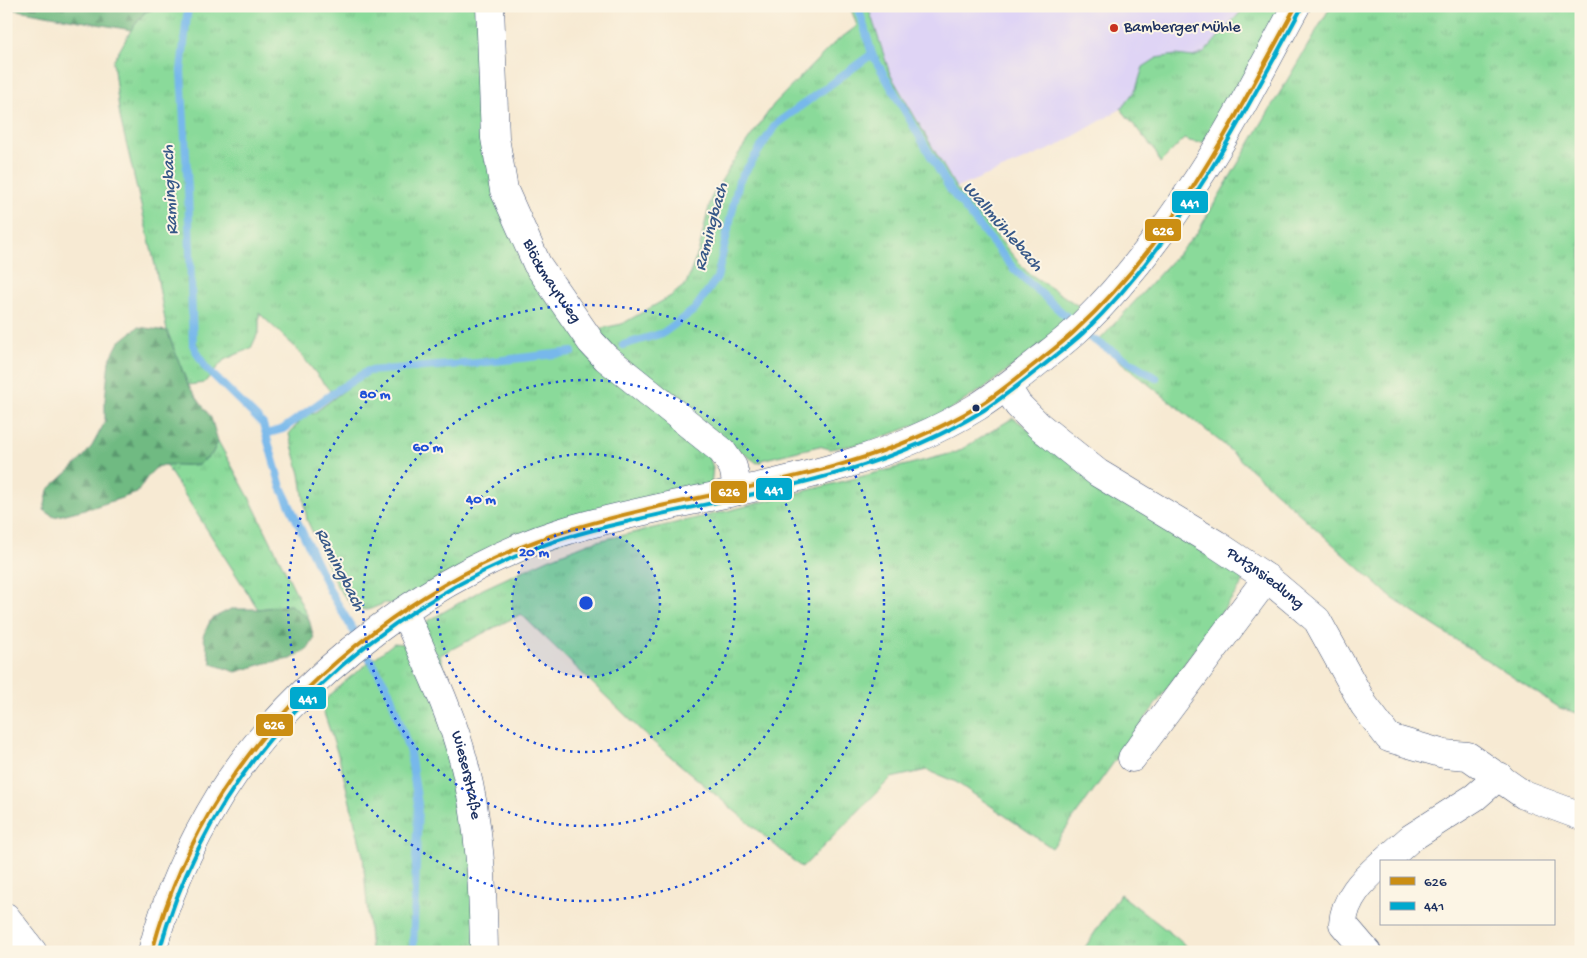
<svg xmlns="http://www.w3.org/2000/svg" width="1587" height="958" viewBox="0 0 1587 958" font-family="'Gochi Hand',sans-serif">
<defs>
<pattern id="grass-tufts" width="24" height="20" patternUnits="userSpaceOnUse" patternTransform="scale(1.25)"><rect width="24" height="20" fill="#8ada9a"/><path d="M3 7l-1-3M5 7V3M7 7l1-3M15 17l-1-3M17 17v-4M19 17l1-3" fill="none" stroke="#76bb87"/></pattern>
<pattern id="forest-firs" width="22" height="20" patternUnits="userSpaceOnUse" patternTransform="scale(1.25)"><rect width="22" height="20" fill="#6fba82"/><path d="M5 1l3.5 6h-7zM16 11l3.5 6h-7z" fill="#5a986e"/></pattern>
</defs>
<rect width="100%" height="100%" fill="#fcf5e5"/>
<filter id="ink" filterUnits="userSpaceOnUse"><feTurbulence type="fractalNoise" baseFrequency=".02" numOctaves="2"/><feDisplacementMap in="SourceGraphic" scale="10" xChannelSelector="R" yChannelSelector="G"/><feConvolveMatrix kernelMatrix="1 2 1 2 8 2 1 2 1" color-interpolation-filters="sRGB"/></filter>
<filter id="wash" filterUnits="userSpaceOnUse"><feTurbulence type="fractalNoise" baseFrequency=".0096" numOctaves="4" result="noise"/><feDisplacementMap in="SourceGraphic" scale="20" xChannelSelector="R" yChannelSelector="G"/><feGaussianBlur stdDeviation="1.12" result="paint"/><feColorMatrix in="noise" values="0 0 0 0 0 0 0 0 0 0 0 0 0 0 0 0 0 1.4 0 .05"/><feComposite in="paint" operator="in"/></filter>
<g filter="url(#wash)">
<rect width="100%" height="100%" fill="#f7ead3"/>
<path fill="#dfd4f5" d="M 868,6 L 1246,6 L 1204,53 L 1193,57 L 1176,55 L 1143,67 L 1136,89 L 1121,109 L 1055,147 L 956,188 L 890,74 Z"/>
<path fill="url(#grass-tufts)" stroke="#52847c" d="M 163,6 L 481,6 L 518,245 L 709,457 L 713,467 L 711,485 L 391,604 L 385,603 L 368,610 L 355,609 L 338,588 L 307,520 L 300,474 L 289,434 L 308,412 L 313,414 L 350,386 L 346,382 L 330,391 L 295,347 L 259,313 L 259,331 L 251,348 L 224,360 L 204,383 L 188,385 L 167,331 L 155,265 L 120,117 L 113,62 L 131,30 L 145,12 Z
M 850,6 L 868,6 L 890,74 L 956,188 L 1027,272 L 1080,307 L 1064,327 L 987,386 L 942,415 L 867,443 L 830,449 L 819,446 L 761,460 L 761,462 L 757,463 L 655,389 L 598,332 L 603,328 L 622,324 L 671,296 L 686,284 L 699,250 L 711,198 L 732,163 L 774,104 L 833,44 L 857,26 Z
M 1246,6 L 1285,6 L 1210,139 C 1201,144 1194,143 1184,139 L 1160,163 L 1156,152 L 1121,109 L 1136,89 L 1143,67 L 1157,58 L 1176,55 L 1193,57 L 1204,53 Z
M 1331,6 L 1581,6 L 1581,714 L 1560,708 L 1392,598 L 1222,443 L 1097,343 L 1197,233 Z
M 1013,418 L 1241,574 L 1243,583 L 1052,848 L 956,782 L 927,770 L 891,778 L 802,868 L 651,740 L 521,614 L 440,655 L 461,726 L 492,952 L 371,952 L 363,856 L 340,761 L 321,704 L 344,682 L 394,643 L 402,644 L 423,624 L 483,589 L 548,559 L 589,543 L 727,511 L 957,452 Z
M 218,441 L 250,499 L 309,619 L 290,605 L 258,609 L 165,464 L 187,465 L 212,454 Z
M 1120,894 L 1177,938 L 1192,952 L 1082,952 Z"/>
<path fill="url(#forest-firs)" stroke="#457470" d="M 6,6 L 163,6 L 145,12 L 131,30 L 6,8 Z
M 138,327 L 167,331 L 188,385 L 211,418 L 218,441 L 212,454 L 198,465 C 159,467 160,455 137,493 L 97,506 L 54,517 L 44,510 L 48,490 L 80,461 L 92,446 L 105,422 L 105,400 L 109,361 L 119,342 Z
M 290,605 L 309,619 L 314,639 L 308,649 L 291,659 L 266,663 L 236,672 L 212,664 L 203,636 L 211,619 L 231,609 L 258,609 Z"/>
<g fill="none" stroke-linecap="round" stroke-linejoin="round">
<path stroke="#77b8eb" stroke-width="8" d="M 188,6 L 181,71 L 188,189 L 193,345 L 205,367 L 263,424 L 281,487 L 330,591 L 389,691 L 410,753 L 418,804 L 413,952
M 872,54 L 951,191 L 1014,269 L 1089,337 L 1156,378
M 623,345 L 663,333 L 694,310 L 717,278 L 739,181 L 776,124 L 872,54 L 858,6
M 266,434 L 283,429 L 336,391 L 368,371 L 478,363 L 572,352"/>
</g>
</g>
<g filter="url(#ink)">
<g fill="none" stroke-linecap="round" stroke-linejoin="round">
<defs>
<g id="minor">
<path id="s1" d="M 490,6 L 495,138 L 504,190 L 537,264 L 591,342 L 606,358 L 722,451 L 733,467 L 738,491"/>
<path id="s2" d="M 1007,387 L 1018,405 L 1038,425 L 1098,473 L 1216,544 L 1267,578 L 1317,620 L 1364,705 L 1389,738 L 1444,754 L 1468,756 L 1524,795 L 1581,816"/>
<path id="s3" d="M 404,611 C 425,660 451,710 464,763 C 480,824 483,889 484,952"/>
<path d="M 1132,758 L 1267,578"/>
<path d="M 1384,862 L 1411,838 L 1475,797 L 1499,776"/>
<path d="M 6,917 L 33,952"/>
<path d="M 1367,952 L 1343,924 C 1344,899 1363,880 1381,864"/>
</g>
<path id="major" d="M 152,952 C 166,896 191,843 221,794 C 293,678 441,566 572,529 C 709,490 853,483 977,407 C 999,393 1019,377 1040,360 C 1054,349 1069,338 1082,325 C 1127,281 1165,230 1199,177 C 1235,123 1264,64 1296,6"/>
</defs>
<use href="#minor" stroke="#3c4b70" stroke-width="29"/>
<use href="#major" stroke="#3c4b70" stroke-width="29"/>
<use href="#minor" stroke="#fff" stroke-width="28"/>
<use href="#major" stroke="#fff" stroke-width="28"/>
<defs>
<path id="bus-1" d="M 152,952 C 167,896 190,842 221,794 C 300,672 433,571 572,529 C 710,487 849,483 977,407 C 999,394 1019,376 1040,360 C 1052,350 1065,341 1076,330 C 1173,241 1234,120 1296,6"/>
<path id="bus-2" d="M 159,952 C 209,768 349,628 521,554 C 555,539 591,530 626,522 C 747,493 876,478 984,410 C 1004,397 1022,382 1040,368 C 1055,356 1070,345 1083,333 C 1178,242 1239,123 1301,9"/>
</defs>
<use href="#bus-1" stroke="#fcf5e5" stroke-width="8"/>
<use href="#bus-2" stroke="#fcf5e5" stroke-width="8"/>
<use href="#bus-1" stroke="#cb8e13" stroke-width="4"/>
<use href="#bus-2" stroke="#00a9ce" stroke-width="4"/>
</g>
</g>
<circle cx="586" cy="603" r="74" fill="#1d4ed8" fill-opacity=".12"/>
<g fill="none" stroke="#1d4ed8" stroke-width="2.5" stroke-dasharray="2.5 5">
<circle cx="586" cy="603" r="74"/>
<circle cx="586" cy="603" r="149"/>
<circle cx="586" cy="603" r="223"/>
<circle cx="586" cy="603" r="298"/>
</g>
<circle fill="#c8321e" stroke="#fcf5e5" stroke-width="2" cx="1114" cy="28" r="5"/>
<circle fill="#1b2f5e" stroke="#fcf5e5" stroke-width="2" cx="976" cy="408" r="4.5"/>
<g text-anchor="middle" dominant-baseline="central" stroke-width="4" stroke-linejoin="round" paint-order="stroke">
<g font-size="16" fill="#1b2f5e" stroke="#fcf5e5" text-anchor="start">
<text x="1124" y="28">Bamberger Mühle</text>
</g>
<g font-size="16" fill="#1b2f5e" stroke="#fcf5e5">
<text stroke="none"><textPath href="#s1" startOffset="288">Blöckmayrweg</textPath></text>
<text stroke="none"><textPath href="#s2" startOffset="324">Putznsiedlung</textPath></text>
<text stroke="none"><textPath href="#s3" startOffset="176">Wieserstraße</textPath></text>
</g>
<g font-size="18" font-style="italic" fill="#375888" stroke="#fcf5e5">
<text transform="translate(171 190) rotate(-93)">Ramingbach</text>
<text transform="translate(712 227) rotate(-75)">Ramingbach</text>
<text transform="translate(1002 227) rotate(49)">Wallmühlebach</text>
<text transform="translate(339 570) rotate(63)">Ramingbach</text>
</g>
</g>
<circle cx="586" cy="603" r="8" fill="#1d4ed8" stroke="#fcf5e5" stroke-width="2.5"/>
<g font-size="15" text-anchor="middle" font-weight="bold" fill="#1d4ed8" stroke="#fcf5e5" stroke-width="4" stroke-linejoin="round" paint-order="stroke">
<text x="375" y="398">80 m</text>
<text x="428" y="451">60 m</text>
<text x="481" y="503">40 m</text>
<text x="534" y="556">20 m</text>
</g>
<g stroke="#fcf5e5" stroke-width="2">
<rect x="1171" y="190" width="38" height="24" rx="5" fill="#00a9ce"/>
<rect x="1144" y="218" width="38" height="24" rx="5" fill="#cb8e13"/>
<rect x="755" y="477" width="38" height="24" rx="5" fill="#00a9ce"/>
<rect x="710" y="480" width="38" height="24" rx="5" fill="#cb8e13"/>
<rect x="289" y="686" width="38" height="24" rx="5" fill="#00a9ce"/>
<rect x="255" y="713" width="39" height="24" rx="5" fill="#cb8e13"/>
</g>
<g font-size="14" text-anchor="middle" font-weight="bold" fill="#fff">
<text x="1190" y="207">441</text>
<text x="1163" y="235">626</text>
<text x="774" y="494">441</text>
<text x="729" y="496">626</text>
<text x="308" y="703">441</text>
<text x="274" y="729">626</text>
</g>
<rect width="1587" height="958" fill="none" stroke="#fcf5e5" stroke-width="25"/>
<rect x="1380" y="860" width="175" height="65" fill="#fcf5e5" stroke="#a2a6af"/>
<rect x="1390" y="877" width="25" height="8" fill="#cb8e13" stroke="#a2a6af"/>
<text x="1424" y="886" font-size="15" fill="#1b2f5e">626</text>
<rect x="1390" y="902" width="25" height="8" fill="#00a9ce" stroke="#a2a6af"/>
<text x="1424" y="910" font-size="15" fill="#1b2f5e">441</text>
</svg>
